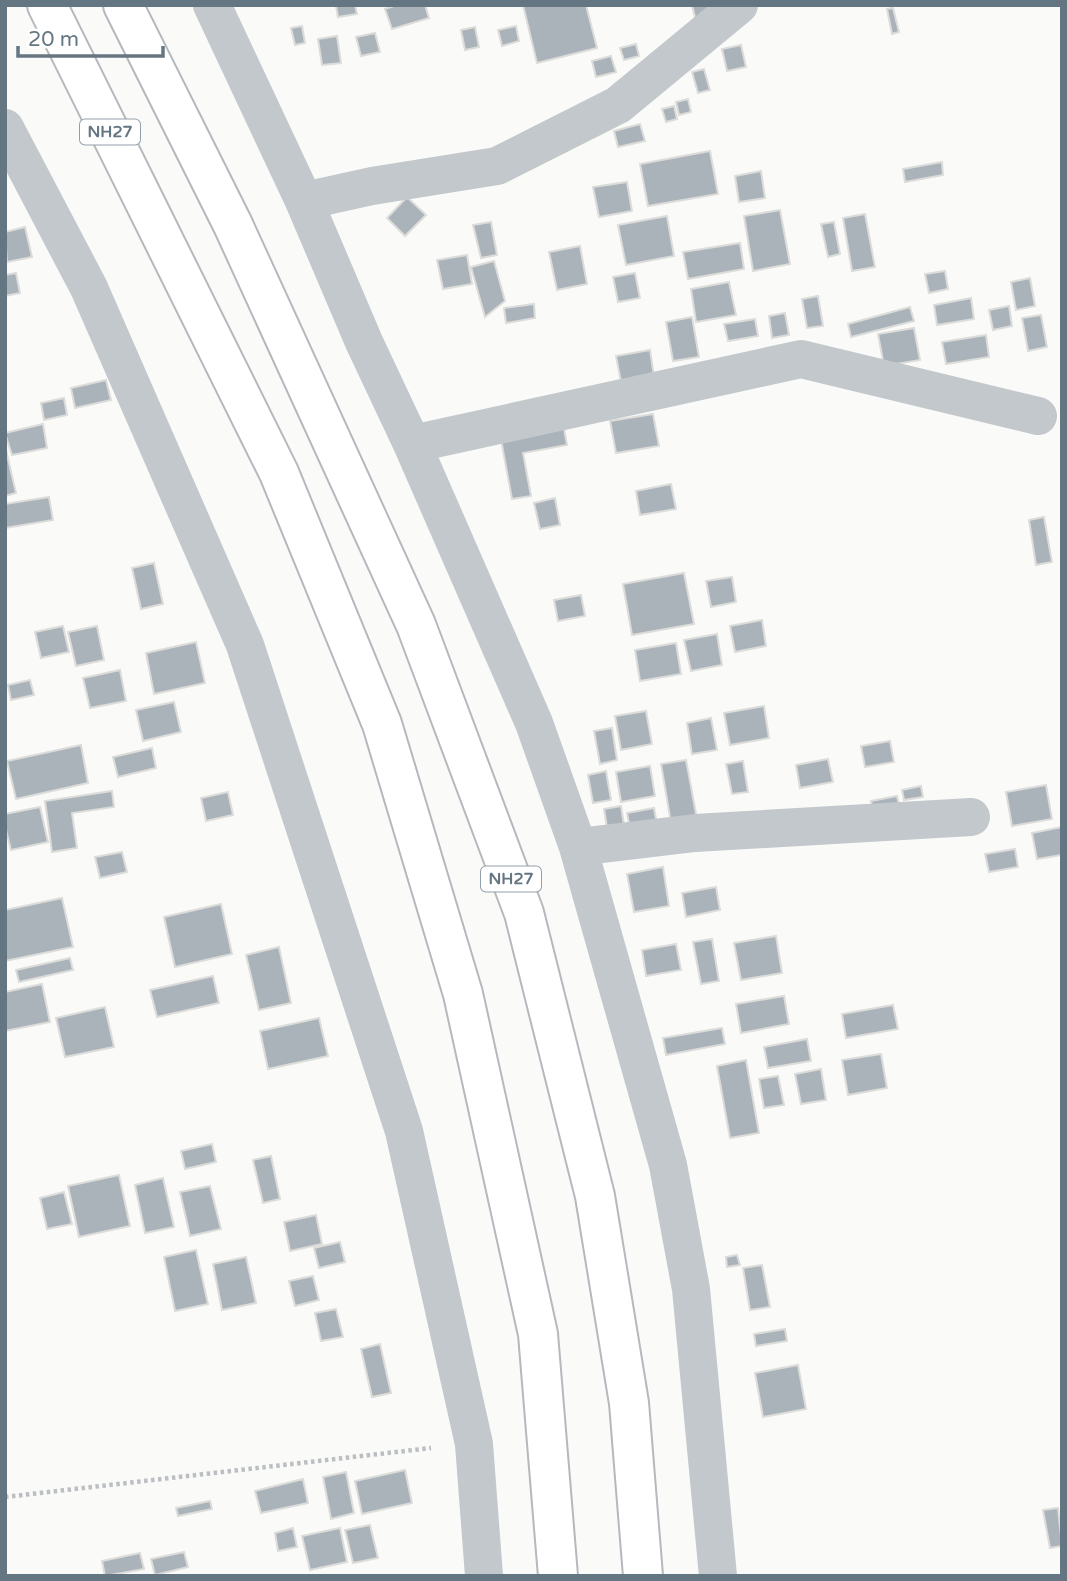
<svg xmlns="http://www.w3.org/2000/svg" width="1067" height="1581" viewBox="0 0 1067 1581" font-family="'Varela Round',sans-serif">
<rect width="100%" height="100%" fill="#fafaf8"/>
<path fill="#aab3b9" stroke="#dcdcda" stroke-width="2" d="M 355,5 L 357,14 L 338,17 L 336,6 Z
M 397,5 L 425,5 L 429,18 L 392,29 L 385,9 Z
M 523,5 L 586,5 L 597,48 L 537,63 Z
M 692,5 L 717,5 L 696,21 Z
M 893,8 L 899,32 L 892,34 L 887,9 Z
M 302,26 L 305,43 L 295,45 L 291,28 Z
M 516,26 L 519,41 L 502,46 L 498,30 Z
M 475,27 L 479,47 L 465,50 L 461,30 Z
M 375,33 L 380,52 L 361,56 L 356,37 Z
M 337,36 L 341,63 L 322,65 L 318,39 Z
M 636,44 L 639,56 L 624,60 L 620,48 Z
M 741,45 L 746,67 L 727,71 L 722,49 Z
M 611,56 L 616,72 L 596,77 L 592,61 Z
M 704,69 L 710,90 L 698,93 L 692,72 Z
M 688,99 L 691,112 L 679,115 L 676,102 Z
M 674,106 L 677,119 L 666,122 L 662,109 Z
M 640,124 L 645,141 L 618,147 L 614,131 Z
M 710,151 L 718,194 L 648,206 L 640,164 Z
M 942,162 L 943,175 L 905,182 L 903,169 Z
M 761,171 L 765,198 L 739,202 L 735,176 Z
M 627,182 L 632,211 L 599,217 L 593,187 Z
M 407,197 L 426,215 L 405,236 L 387,218 Z
M 780,210 L 790,264 L 753,271 L 744,216 Z
M 865,214 L 875,267 L 852,271 L 843,218 Z
M 667,216 L 674,256 L 626,265 L 618,225 Z
M 491,222 L 497,255 L 481,258 L 473,225 Z
M 834,222 L 840,254 L 828,257 L 821,224 Z
M 25,227 L 32,257 L 7,262 L 5,232 Z
M 740,243 L 744,269 L 688,279 L 683,252 Z
M 580,246 L 587,284 L 557,290 L 549,252 Z
M 467,255 L 472,284 L 443,289 L 437,260 Z
M 494,261 L 505,301 L 485,317 L 471,267 Z
M 945,271 L 948,289 L 929,293 L 925,274 Z
M 16,273 L 20,293 L 5,296 L 5,275 Z
M 635,273 L 640,298 L 618,302 L 613,277 Z
M 1030,278 L 1035,306 L 1016,310 L 1011,282 Z
M 729,282 L 736,315 L 696,322 L 691,289 Z
M 818,296 L 823,326 L 807,328 L 802,299 Z
M 971,298 L 974,319 L 937,325 L 934,305 Z
M 534,304 L 535,318 L 506,323 L 504,308 Z
M 1009,306 L 1012,326 L 993,330 L 989,310 Z
M 910,307 L 914,321 L 851,337 L 848,324 Z
M 785,313 L 789,335 L 772,338 L 769,316 Z
M 1041,315 L 1047,347 L 1028,351 L 1022,318 Z
M 692,317 L 699,357 L 673,361 L 666,322 Z
M 755,319 L 758,336 L 728,341 L 724,324 Z
M 914,328 L 920,360 L 884,366 L 878,334 Z
M 986,335 L 989,357 L 946,364 L 942,342 Z
M 650,350 L 654,376 L 621,382 L 616,356 Z
M 106,380 L 111,400 L 75,408 L 71,388 Z
M 64,398 L 67,415 L 44,420 L 41,403 Z
M 653,414 L 659,446 L 616,453 L 610,421 Z
M 563,423 L 567,445 L 523,453 L 531,496 L 512,499 L 500,434 Z
M 43,424 L 47,448 L 12,455 L 5,433 Z
M 5,446 L 16,493 L 5,496 Z
M 671,484 L 676,509 L 640,515 L 636,491 Z
M 49,497 L 53,520 L 5,528 L 5,504 Z
M 555,498 L 560,525 L 540,529 L 534,503 Z
M 1044,517 L 1052,562 L 1036,565 L 1029,520 Z
M 154,563 L 163,604 L 141,609 L 132,568 Z
M 684,573 L 694,624 L 632,635 L 623,584 Z
M 732,577 L 736,602 L 711,607 L 706,581 Z
M 581,595 L 585,616 L 558,621 L 554,600 Z
M 762,620 L 766,646 L 735,652 L 730,626 Z
M 63,626 L 69,652 L 41,658 L 35,632 Z
M 97,626 L 104,660 L 76,666 L 68,632 Z
M 717,634 L 722,665 L 691,671 L 684,640 Z
M 196,642 L 205,683 L 154,694 L 146,653 Z
M 676,643 L 681,674 L 640,681 L 635,650 Z
M 120,670 L 126,701 L 90,708 L 83,678 Z
M 30,680 L 34,695 L 11,700 L 8,685 Z
M 174,702 L 181,732 L 143,741 L 136,710 Z
M 764,706 L 769,738 L 730,745 L 724,713 Z
M 646,711 L 652,744 L 621,750 L 615,716 Z
M 711,718 L 717,750 L 692,754 L 687,723 Z
M 612,728 L 617,760 L 600,764 L 594,731 Z
M 890,741 L 894,762 L 865,767 L 861,746 Z
M 81,745 L 88,783 L 16,799 L 7,761 Z
M 152,748 L 156,768 L 118,777 L 113,757 Z
M 828,759 L 833,782 L 800,788 L 796,765 Z
M 686,760 L 697,819 L 671,823 L 661,764 Z
M 743,761 L 748,792 L 732,794 L 726,764 Z
M 650,766 L 655,796 L 621,802 L 616,772 Z
M 606,771 L 611,800 L 593,803 L 588,775 Z
M 1046,785 L 1052,819 L 1012,826 L 1006,792 Z
M 921,786 L 923,797 L 904,800 L 902,790 Z
M 112,791 L 114,807 L 72,813 L 77,848 L 52,852 L 45,801 Z
M 228,792 L 233,815 L 206,821 L 201,798 Z
M 897,796 L 900,809 L 874,813 L 871,801 Z
M 621,806 L 625,831 L 608,834 L 604,809 Z
M 40,807 L 48,842 L 11,850 L 5,826 L 5,814 Z
M 654,808 L 658,830 L 631,834 L 627,813 Z
M 1062,827 L 1062,855 L 1037,859 L 1032,833 Z
M 1015,849 L 1018,867 L 989,872 L 985,854 Z
M 122,852 L 127,872 L 100,878 L 95,857 Z
M 663,867 L 669,906 L 634,912 L 627,874 Z
M 716,887 L 720,910 L 686,917 L 682,893 Z
M 62,898 L 73,947 L 5,961 L 5,910 Z
M 221,904 L 232,954 L 175,967 L 164,917 Z
M 776,936 L 782,973 L 741,980 L 734,943 Z
M 712,939 L 719,981 L 701,984 L 693,942 Z
M 676,944 L 681,970 L 646,976 L 642,950 Z
M 279,947 L 291,1003 L 259,1010 L 246,955 Z
M 70,958 L 73,970 L 19,982 L 16,970 Z
M 213,976 L 219,1003 L 157,1017 L 150,990 Z
M 42,984 L 50,1022 L 5,1031 L 5,992 Z
M 784,996 L 789,1024 L 741,1033 L 736,1004 Z
M 893,1005 L 898,1029 L 846,1038 L 842,1014 Z
M 105,1007 L 114,1047 L 65,1057 L 56,1018 Z
M 319,1018 L 328,1056 L 268,1069 L 260,1031 Z
M 722,1028 L 725,1044 L 666,1055 L 663,1038 Z
M 807,1039 L 811,1061 L 768,1068 L 764,1047 Z
M 881,1054 L 887,1088 L 848,1095 L 842,1060 Z
M 746,1060 L 759,1133 L 730,1138 L 717,1066 Z
M 821,1069 L 826,1100 L 801,1104 L 795,1074 Z
M 778,1076 L 784,1105 L 764,1108 L 759,1079 Z
M 212,1144 L 216,1162 L 185,1169 L 181,1151 Z
M 271,1156 L 280,1199 L 263,1203 L 253,1160 Z
M 119,1175 L 130,1226 L 79,1237 L 68,1186 Z
M 163,1178 L 174,1227 L 145,1233 L 135,1185 Z
M 210,1186 L 221,1229 L 190,1236 L 180,1192 Z
M 64,1192 L 72,1224 L 47,1229 L 40,1198 Z
M 316,1215 L 322,1244 L 290,1251 L 284,1222 Z
M 340,1242 L 345,1262 L 319,1268 L 314,1248 Z
M 196,1250 L 208,1304 L 175,1311 L 164,1257 Z
M 737,1255 L 740,1265 L 727,1267 L 726,1257 Z
M 246,1257 L 256,1303 L 222,1310 L 213,1264 Z
M 762,1265 L 770,1307 L 750,1310 L 743,1268 Z
M 313,1276 L 319,1300 L 295,1306 L 289,1281 Z
M 336,1309 L 343,1337 L 321,1341 L 315,1313 Z
M 785,1329 L 787,1341 L 756,1346 L 754,1334 Z
M 380,1344 L 391,1393 L 372,1397 L 361,1349 Z
M 798,1365 L 806,1409 L 763,1417 L 755,1373 Z
M 405,1470 L 412,1503 L 362,1514 L 355,1481 Z
M 346,1472 L 354,1513 L 331,1519 L 323,1477 Z
M 303,1479 L 308,1503 L 261,1513 L 255,1491 Z
M 210,1501 L 212,1509 L 178,1516 L 176,1508 Z
M 1058,1508 L 1062,1546 L 1050,1548 L 1043,1510 Z
M 370,1525 L 378,1558 L 353,1563 L 345,1530 Z
M 293,1528 L 297,1547 L 278,1551 L 275,1533 Z
M 340,1528 L 347,1562 L 310,1570 L 302,1536 Z
M 184,1552 L 188,1567 L 155,1575 L 151,1559 Z
M 140,1553 L 144,1569 L 105,1576 L 102,1561 Z"/>
<g fill="none" stroke-linecap="round" stroke-linejoin="round">
<defs>
<path id="trunk" d="M 47,5 L 279,473 L 382,724 L 463,994 L 538,1334 L 558,1576
M 123,5 L 233,225 L 416,625 L 524,913 L 595,1196 L 629,1403 L 643,1576"/>
</defs>
<use href="#trunk" stroke="#b4b9bd" stroke-width="42"/>
<path stroke="#bbbfc2" stroke-width="4.5" stroke-dasharray="3.5 3.5" stroke-linecap="butt" d="M 5,1497 L 431,1448"/>
<path stroke="#c3c8cc" stroke-width="38" d="M 212,5 L 304,201 L 364,342 L 412,444 L 534,723 L 578,847 L 668,1165 L 691,1289 L 718,1576
M 5,128 L 89,288 L 245,645 L 404,1131 L 474,1444 L 484,1576
M 304,201 L 372,186 L 497,166 L 618,105 L 739,5
M 412,444 L 801,359 L 1038,416
M 578,847 L 695,833 L 971,817"/>
<use href="#trunk" stroke="#fff" stroke-width="38"/>
</g>
<g text-anchor="middle" dominant-baseline="central" stroke-width="7" stroke-linejoin="round" paint-order="stroke">
<g fill="#fff" stroke="#939fa8" stroke-width="2">
<rect x="80" y="119.5" width="60" height="25" rx="5"/>
<rect x="481" y="866.5" width="60" height="25" rx="5"/>
</g>
<g font-size="16" font-weight="bold" fill="#657683">
<text x="110" y="132">NH27</text>
<text x="511" y="879">NH27</text>
</g>
</g>
<rect width="1067" height="1581" fill="none" stroke="#657683" stroke-width="14"/>
<path d="M18 46v10h145v-10" fill="none" stroke="#657683" stroke-width="3.5"/>
<text x="28" y="46" font-size="21" fill="#657683" stroke="#ffffff" stroke-width="5" paint-order="stroke">20 m</text>
</svg>
